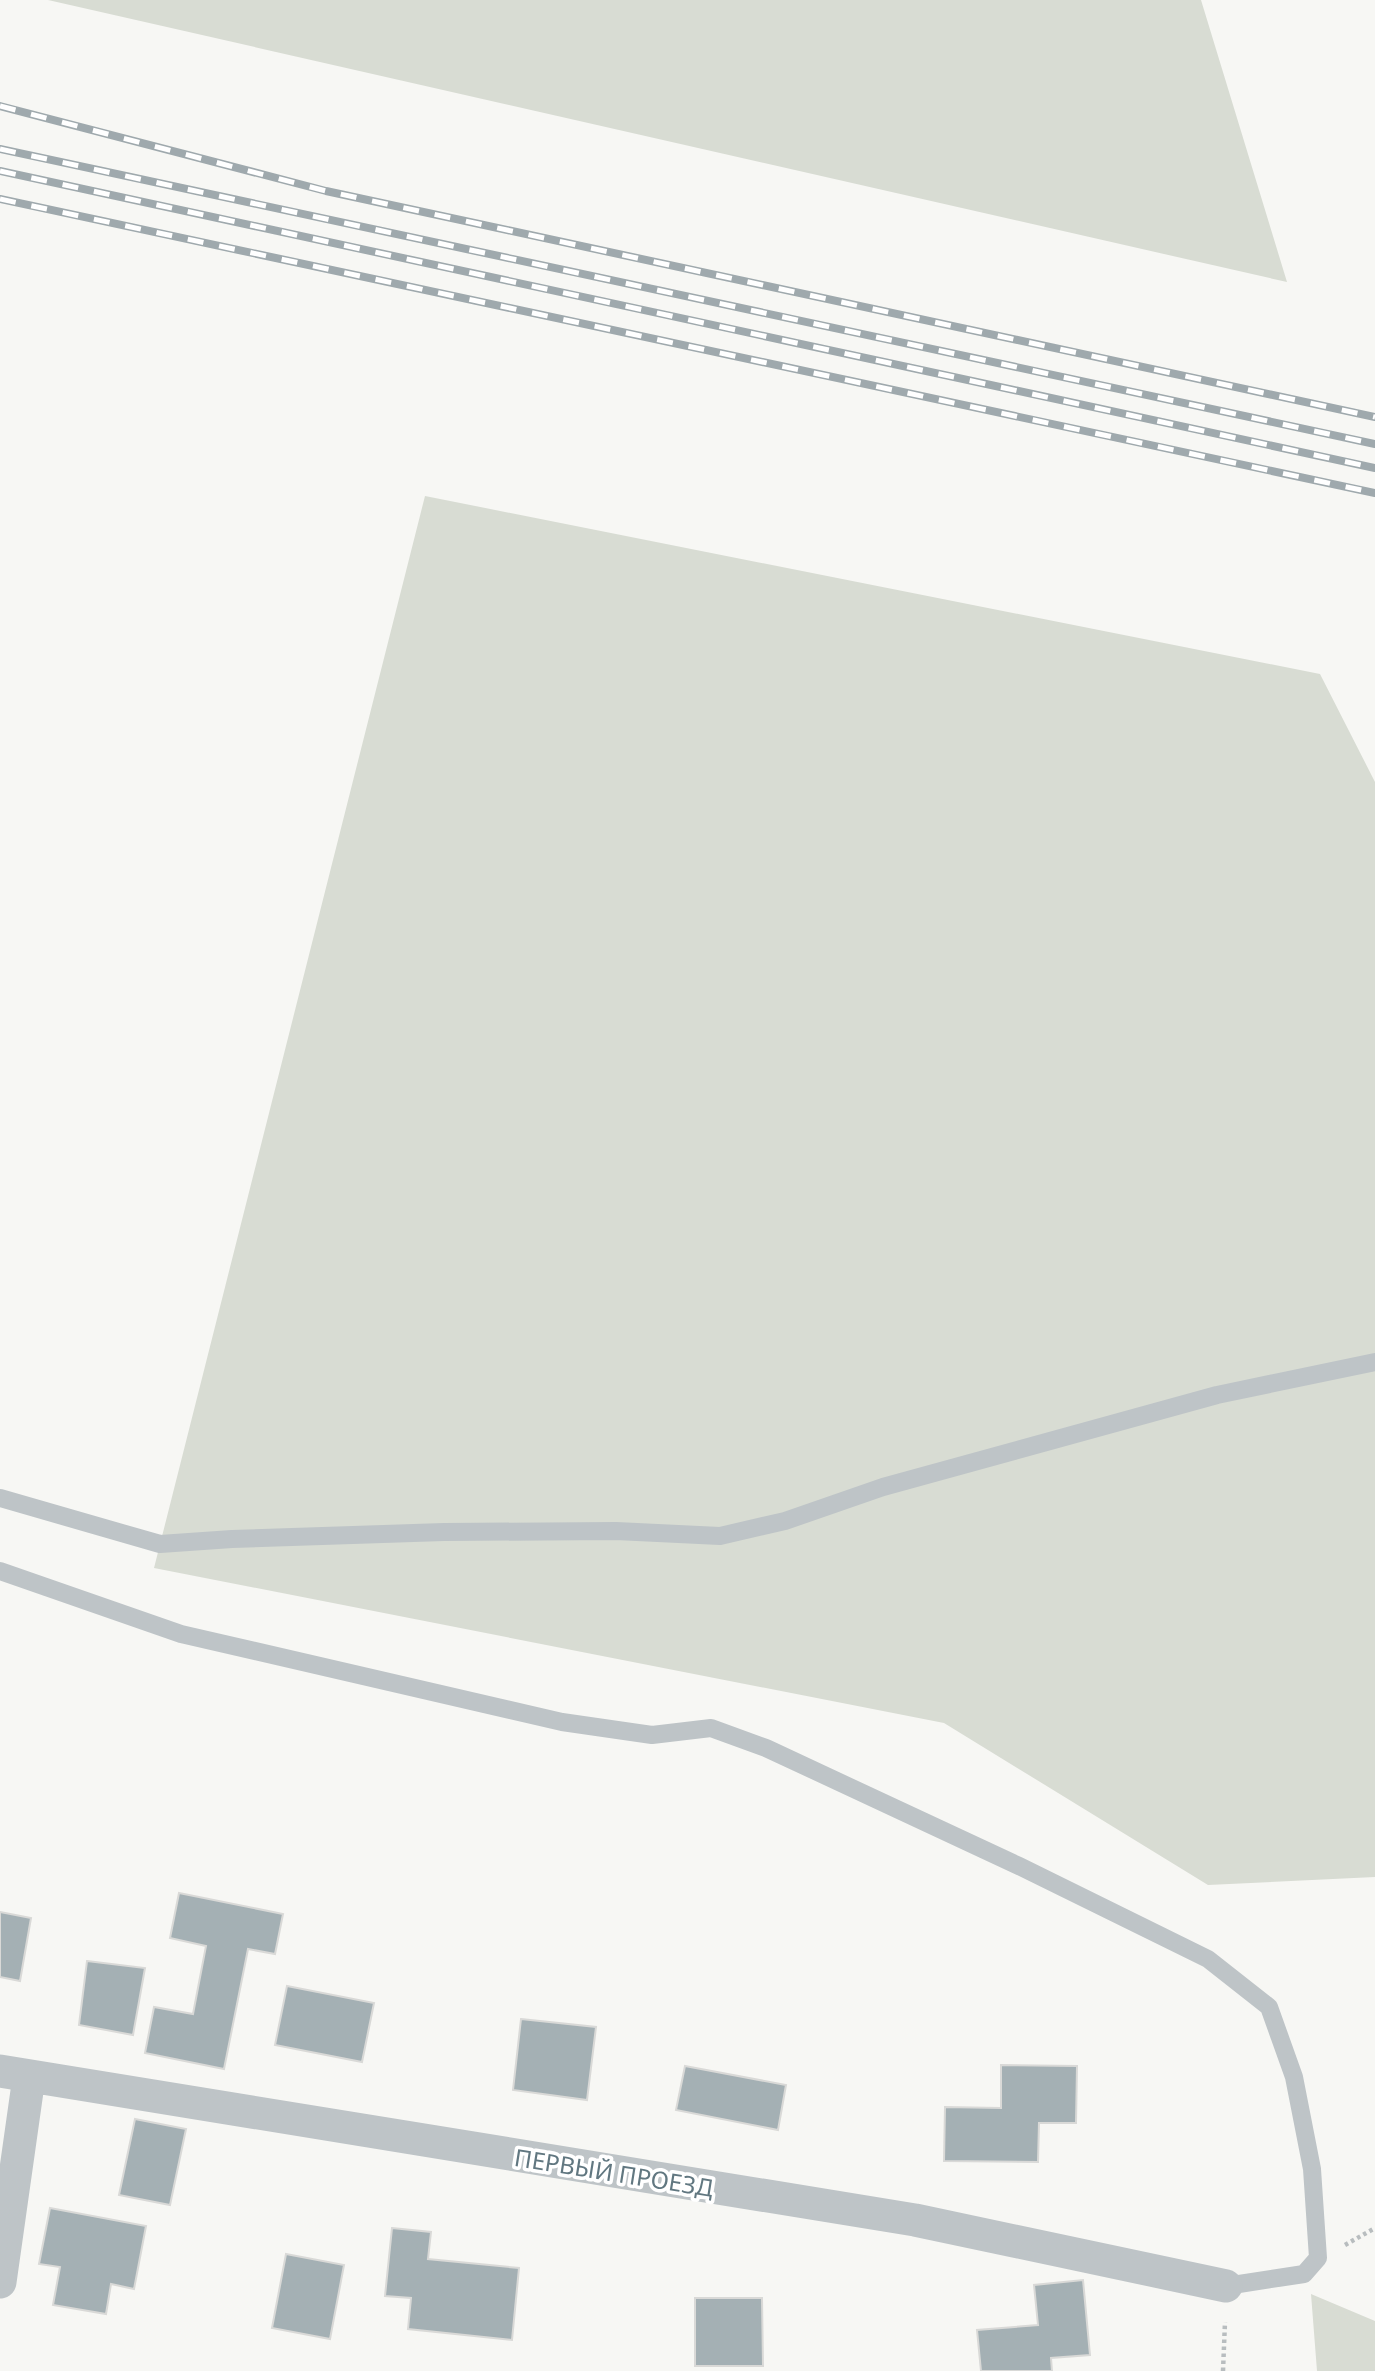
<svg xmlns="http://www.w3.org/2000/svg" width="1375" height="2371" viewBox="0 0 1375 2371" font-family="'Noto Sans',sans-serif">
<rect width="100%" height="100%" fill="#f7f7f4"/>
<path fill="#d8dcd3" d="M 48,0 L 1201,0 L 1287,282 Z
M 425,496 L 1320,674 L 1375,782 L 1375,1877 L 1208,1885 L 944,1723 L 154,1568 Z
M 1311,2294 L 1375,2321 L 1375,2371 L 1317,2371 Z"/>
<path fill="#a4b0b4" stroke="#d9d9d7" stroke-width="2" d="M 179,1893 L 283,1914 L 275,1954 L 248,1949 L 224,2069 L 145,2053 L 154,2007 L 193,2014 L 206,1946 L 170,1938 Z
M 0,1912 L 31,1918 L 20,1981 L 0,1977 Z
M 87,1961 L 145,1968 L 133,2035 L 79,2025 Z
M 287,1986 L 374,2003 L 362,2062 L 275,2045 Z
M 521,2019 L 596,2027 L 587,2100 L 513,2090 Z
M 1001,2065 L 1077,2066 L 1076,2123 L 1039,2123 L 1038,2162 L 944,2161 L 945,2107 L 1001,2108 Z
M 685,2066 L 786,2085 L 778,2130 L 676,2110 Z
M 135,2119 L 186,2129 L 170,2205 L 119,2195 Z
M 50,2208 L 146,2226 L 134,2289 L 111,2284 L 106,2314 L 53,2305 L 60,2267 L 39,2264 Z
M 392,2228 L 431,2232 L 428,2259 L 519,2268 L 512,2340 L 408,2329 L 411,2298 L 385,2296 Z
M 286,2254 L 344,2265 L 330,2339 L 272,2328 Z
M 1083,2280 L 1090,2355 L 1051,2358 L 1052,2371 L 981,2371 L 977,2330 L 1038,2325 L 1034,2285 Z
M 695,2298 L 762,2298 L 763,2366 L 695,2366 Z"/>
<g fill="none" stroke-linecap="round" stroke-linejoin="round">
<path stroke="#b8bdbf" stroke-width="4.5" stroke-dasharray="3.5 3.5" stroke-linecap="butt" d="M 1345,2245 L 1375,2228
M 1223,2371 L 1225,2322"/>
<path stroke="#bec4c7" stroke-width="18" d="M 0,1498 L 160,1544 L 232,1539 L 444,1532 L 616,1531 L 720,1536 L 785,1521 L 883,1487 L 1217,1395 L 1375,1362
M 0,1571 L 181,1634 L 562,1722 L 652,1735 L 711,1728 L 766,1748 L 1019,1866 L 1208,1959 L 1269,2007 L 1294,2077 L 1312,2169 L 1318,2258 L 1304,2274 L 1226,2286"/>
<path stroke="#bec4c7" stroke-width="33" d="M 0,2071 L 915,2220 L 1226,2286
M 0,2282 L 29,2077"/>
<defs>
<path id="rail" d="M 0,106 L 326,191 L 1375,417
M 0,149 L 1375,444
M 0,171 L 1375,468
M 0,199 L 1375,493"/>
</defs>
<use href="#rail" stroke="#9fa9ad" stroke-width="8"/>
<use href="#rail" stroke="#fff" stroke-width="5" stroke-dasharray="16" stroke-linecap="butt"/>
</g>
<g text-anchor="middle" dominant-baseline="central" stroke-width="7" stroke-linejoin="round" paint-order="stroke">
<g font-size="24" fill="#617780" stroke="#fff">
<text transform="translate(614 2172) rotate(9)">ПЕРВЫЙ ПРОЕЗД</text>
</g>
</g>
</svg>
